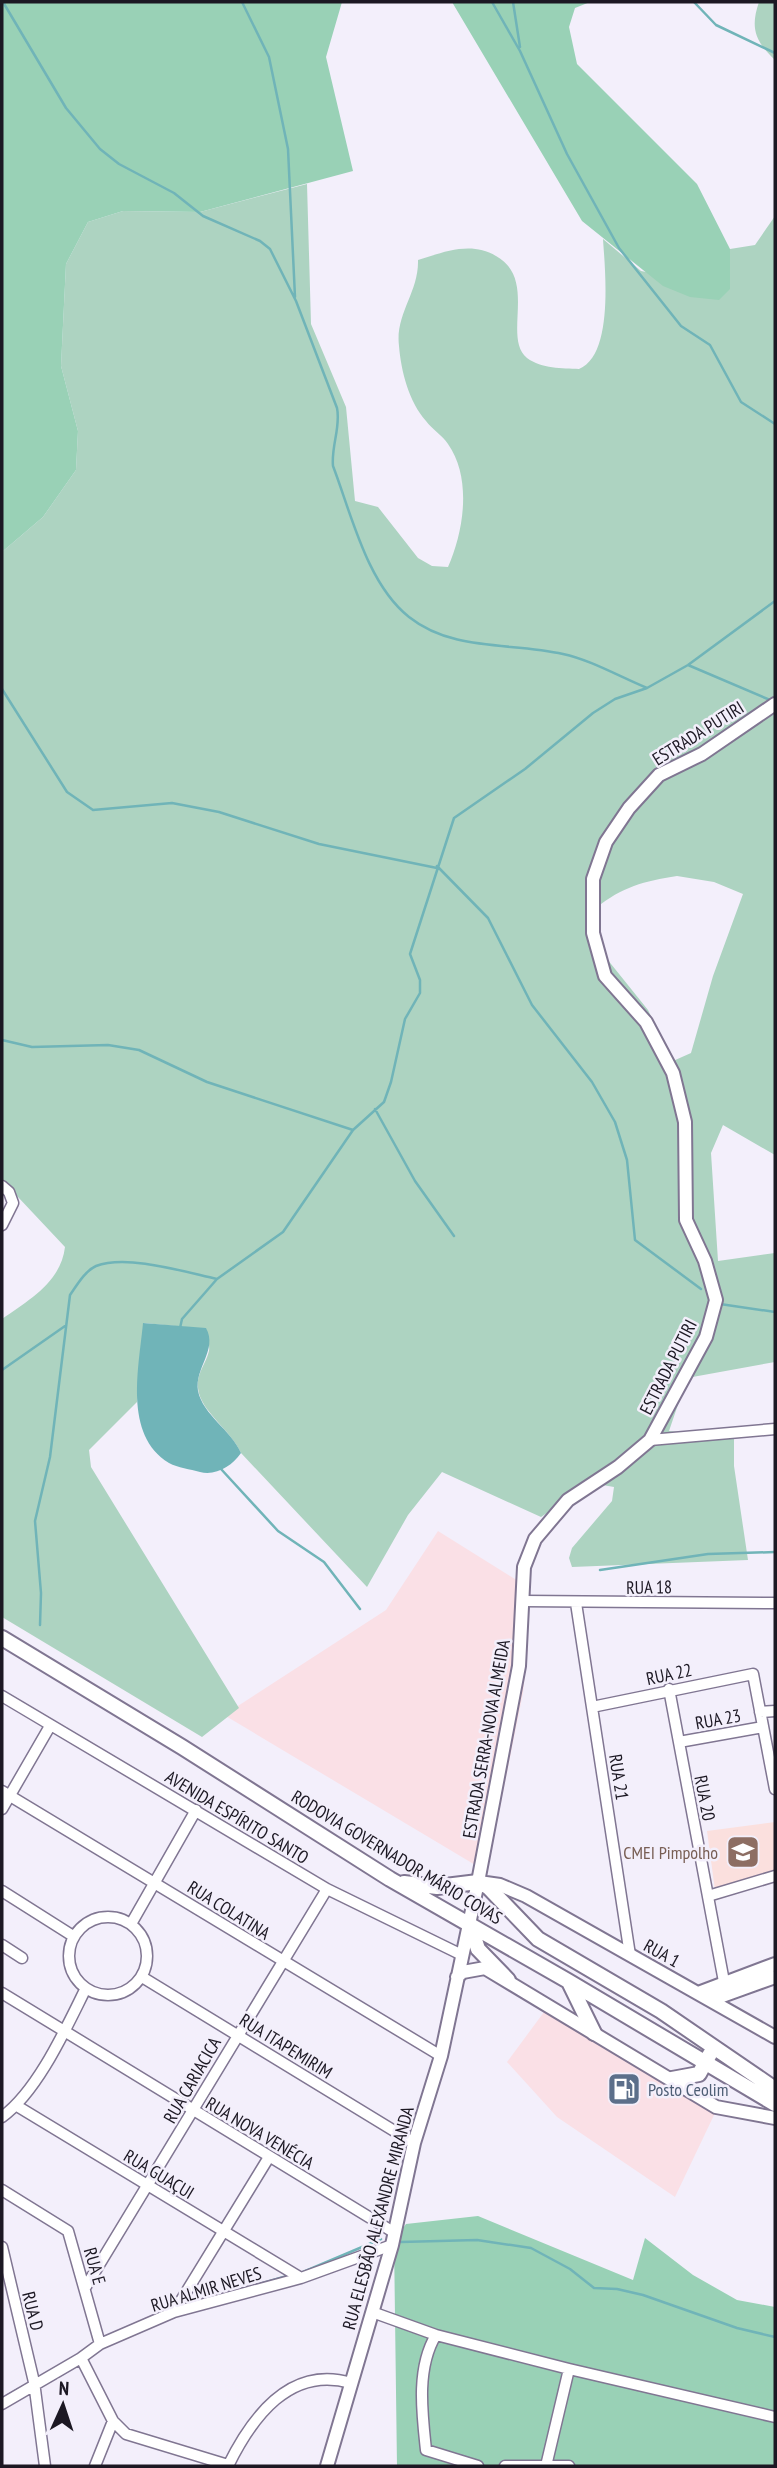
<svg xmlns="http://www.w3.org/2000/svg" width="777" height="2468" viewBox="0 0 777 2468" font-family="'PT Sans Narrow',sans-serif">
<rect width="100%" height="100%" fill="#f3effb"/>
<path fill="#fae0e6" d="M 438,1531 L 523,1584 L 528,1646 L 523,1693 L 487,1872 L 224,1715 L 386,1610 Z
M 544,2012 L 715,2113 L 675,2197 L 557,2117 L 507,2062 Z"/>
<path fill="#fbe0de" d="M 775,1822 L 775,1873 L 715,1890 L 707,1831 Z"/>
<path fill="#add3c1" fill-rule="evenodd" d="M 759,2 L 775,2 L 775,60 C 755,41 750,28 759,2 Z
M 307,184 L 311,324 L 346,407 L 355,501 L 378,507 L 418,558 L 432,566 L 448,567 C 464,531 472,478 448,444 C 442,435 432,429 426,421 C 409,402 401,371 399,346 C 395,314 419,292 418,260 C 444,252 471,241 496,256 C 538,279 502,338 527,358 C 542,369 562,368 579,369 C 614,355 605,270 603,239 L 641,271 L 730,289 L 730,249 L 755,245 L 775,216 L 775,1155 L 723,1125 L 711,1153 L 718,1261 L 775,1253 L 775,1362 L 687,1378 L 669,1431 L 734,1437 L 734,1466 L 748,1560 L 572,1567 L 569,1558 L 572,1548 L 612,1501 L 614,1487 L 591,1483 L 541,1517 L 442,1472 L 408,1515 L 367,1587 L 241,1453 C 231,1430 200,1411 198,1388 C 196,1374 206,1364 209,1351 C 210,1345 207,1335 206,1329 L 144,1323 L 137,1402 L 89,1450 L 91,1467 L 239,1708 L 202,1737 L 2,1617 L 2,1319 C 29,1300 61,1282 65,1247 L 2,1180 L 2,552 L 43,517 L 76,470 L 78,431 L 61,366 L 66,264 L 88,222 L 123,211 L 200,212 ZM 677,876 L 714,882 L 743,894 L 713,976 L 691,1053 L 673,1061 L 648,1010 L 603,954 L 596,908 C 622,887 644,881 677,876 Z"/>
<path fill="#99d1b6" d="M 2,2 L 342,2 L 326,57 L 353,171 L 200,212 L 123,211 L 88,222 L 66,264 L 61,366 L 78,431 L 76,470 L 43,517 L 2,552 Z
M 452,2 L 590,2 L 575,8 L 569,27 L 577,64 L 697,184 L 730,249 L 730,289 L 719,300 L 690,297 L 663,286 L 582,221 Z
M 478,2216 L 633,2280 L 645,2238 L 693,2275 L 737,2300 L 775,2307 L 775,2466 L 397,2466 L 394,2241 L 406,2224 Z"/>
<path fill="#70b4b8" d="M 143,1323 L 206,1328 C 218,1350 194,1368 198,1391 C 203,1415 231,1430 241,1453 C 232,1466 216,1476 200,1472 C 190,1469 178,1468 169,1463 C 123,1435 139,1367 143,1323 Z"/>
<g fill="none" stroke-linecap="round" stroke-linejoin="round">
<path stroke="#70b4b8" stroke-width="2.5" d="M 3,2 L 66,108 L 100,149 L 119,164 L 174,193 L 203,216 L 260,241 L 270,249 L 296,301 L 337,408 C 341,427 331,446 333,466 C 351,513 367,584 409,617 C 453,652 511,642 563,654 C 591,660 620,677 647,688
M 242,2 L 269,57 L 288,149 L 295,297
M 492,2 L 520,51 L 567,154 L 619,248 L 681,326 L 710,345 L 741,402 L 775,424
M 513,2 L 520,47
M 694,2 L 716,25 L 775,53
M 688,665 L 770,700
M 2,689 L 67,792 L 93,810 L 172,803 L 219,812 L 319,844 L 437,868
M 437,866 L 488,918 L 532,1005 L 592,1082 L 615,1122 L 627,1160 L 635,1240 L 701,1289
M 2,1040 L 32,1047 L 108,1045 L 139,1050 L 207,1082 L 353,1130
M 375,1109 L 415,1181 L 454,1236
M 720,1304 L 775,1312
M 180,1328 L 182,1319 L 217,1279 L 283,1232 L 353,1130 L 384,1102 L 391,1082 L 405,1019 L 420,993 L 420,980 L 410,954 L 454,818 L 525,769 L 593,713 L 615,699 L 647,688 L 688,665 L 775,601
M 2,1370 L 65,1326
M 221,1469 L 278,1531 L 324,1562 L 360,1609
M 600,1570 L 708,1554 L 775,1552
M 40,1625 L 41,1593 L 35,1521 L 50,1457 L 70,1295 C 77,1285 85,1271 96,1266 C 127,1254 185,1272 217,1279
M 401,2242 L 477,2240 L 531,2248 L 570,2269 L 594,2288 L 617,2289 L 643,2295 L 737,2328 L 775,2337
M 303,2272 L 381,2239
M 256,2285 L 287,2276
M 8,2395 L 18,2389"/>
<defs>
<path id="street" d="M 2,1186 L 9,1192 L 13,1203 L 2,1225
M 650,1440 L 775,1429
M 524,1601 L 775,1603
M 576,1603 L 630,1955
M 669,1689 L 725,1987
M 2,1696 L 327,1889 L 462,1955
M 592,1707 L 753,1674 L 775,1789
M 760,1712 L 775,1711
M 679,1742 L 763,1727
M 2,1791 L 441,2056
M 2,1809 L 50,1726
M 2,1891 L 73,1936
M 708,1896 L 775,1876
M69 1956a39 39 0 1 1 78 0a39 39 0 1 1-78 0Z
M 131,1924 L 196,1810
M 2,1945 L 22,1958
M 142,1977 L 414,2143
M 2,1993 L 395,2233
M 17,2106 L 301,2278
M 2,2117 C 38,2091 66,2028 86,1988
M 2,2190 L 68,2231 L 100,2344
M 2,2247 L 34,2382 L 45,2466
M 85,2288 L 327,1889
M 174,2312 L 269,2157
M 372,2312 L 436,2335 L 569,2369 L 775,2417
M 436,2335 C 416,2368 422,2413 426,2450 L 478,2466
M 81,2358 L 113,2421 L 126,2434 L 228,2465
M 2,2404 L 81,2358 L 100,2344 L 174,2312 L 301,2278 L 392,2245
M 95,2466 L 113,2421
M 228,2466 C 252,2417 290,2365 351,2383
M 505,2466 L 569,2466
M 546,2466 L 569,2369"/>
<path id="secondary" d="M 479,1882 L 500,1885 L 526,1896 L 775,2037
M 457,1977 L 463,1972 L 485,1968 L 716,2107 L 775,2118
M 698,1993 L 775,1964
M 711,2000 L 775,1977
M 327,2466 L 392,2245 L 414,2143 L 441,2056 L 478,1882 L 519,1666 L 524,1567 L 535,1539 L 568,1500 L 618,1467 L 650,1440 L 706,1337 L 716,1300 L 705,1261 L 686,1220 L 685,1122 L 673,1073 L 646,1022 L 605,976 L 593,933 L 593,879 L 606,842 L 629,808 L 659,775 L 702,754 L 775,704"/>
<path id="primary" d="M 2,1638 L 182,1747 L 390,1879 L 568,1981 L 775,2104
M 404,1883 L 437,1887 L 478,1882 L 488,1887 L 538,1939 L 661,2011 L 775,2089
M 469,1922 L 478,1949 L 508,1980
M 569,1982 L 594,2033
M 672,2079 L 699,2074 L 710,2054"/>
</defs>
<use href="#street" stroke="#807692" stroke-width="13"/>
<use href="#secondary" stroke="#807692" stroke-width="16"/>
<use href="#primary" stroke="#807692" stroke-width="18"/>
<use href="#street" stroke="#fff" stroke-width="10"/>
<use href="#secondary" stroke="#fff" stroke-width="12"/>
<use href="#primary" stroke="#fff" stroke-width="14"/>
</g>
<defs>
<symbol id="school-square" viewBox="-11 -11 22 22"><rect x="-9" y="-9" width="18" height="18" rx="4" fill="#8d6e63" stroke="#f3effb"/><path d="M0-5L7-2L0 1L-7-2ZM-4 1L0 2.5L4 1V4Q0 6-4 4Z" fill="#fff"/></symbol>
<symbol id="fuel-square" viewBox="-11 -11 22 22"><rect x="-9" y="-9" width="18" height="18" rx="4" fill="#5c6f8a" stroke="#f3effb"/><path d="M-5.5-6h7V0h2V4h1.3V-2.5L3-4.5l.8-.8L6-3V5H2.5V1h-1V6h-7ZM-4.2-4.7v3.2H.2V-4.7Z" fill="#fff"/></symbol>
</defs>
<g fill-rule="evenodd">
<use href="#school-square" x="724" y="1833" width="38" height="38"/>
<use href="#fuel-square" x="605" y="2070" width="38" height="38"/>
</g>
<g text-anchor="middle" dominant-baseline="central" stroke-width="5" stroke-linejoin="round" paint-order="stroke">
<g font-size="18" fill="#1c1823" stroke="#f3effb">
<text transform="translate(698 733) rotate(-32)">ESTRADA PUTIRI</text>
<text transform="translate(668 1367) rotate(-63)">ESTRADA PUTIRI</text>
<text transform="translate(649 1587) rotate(-1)">RUA 18</text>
<text transform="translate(669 1674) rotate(-12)">RUA 22</text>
<text transform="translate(718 1719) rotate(-10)">RUA 23</text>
<text transform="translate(486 1739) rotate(-80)">ESTRADA SERRA-NOVA ALMEIDA</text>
<text transform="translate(619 1777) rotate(81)">RUA 21</text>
<text transform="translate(705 1798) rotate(79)">RUA 20</text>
<text transform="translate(237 1817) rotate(31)">AVENIDA ESPÍRITO SANTO</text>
<text transform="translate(397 1857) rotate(31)">RODOVIA GOVERNADOR MÁRIO COVAS</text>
<text transform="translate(229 1910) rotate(32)">RUA COLATINA</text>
<text transform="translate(662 1953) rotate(29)">RUA 1</text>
<text transform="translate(286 2046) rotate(32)">RUA ITAPEMIRIM</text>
<text transform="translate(192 2080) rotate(-60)">RUA CARIACICA</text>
<text transform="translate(260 2133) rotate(31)">RUA NOVA VENÉCIA</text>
<text transform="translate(159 2174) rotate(31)">RUA GUAÇUI</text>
<text transform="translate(378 2218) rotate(-75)">RUA ELESBÃO ALEXANDRE MIRANDA</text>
<text transform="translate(95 2266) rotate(74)">RUA E</text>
<text transform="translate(206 2289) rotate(-17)">RUA ALMIR NEVES</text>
<text transform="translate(33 2311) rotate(76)">RUA D</text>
</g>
<g font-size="18" fill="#785e54" stroke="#f3effb" text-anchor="end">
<text x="718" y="1852">CMEI Pimpolho</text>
</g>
<g font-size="18" fill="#4e5e75" stroke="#f3effb" text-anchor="start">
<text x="648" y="2089">Posto Ceolim</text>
</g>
</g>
<rect width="777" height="2468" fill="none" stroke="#1c1823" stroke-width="7"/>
<g transform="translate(63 2405) rotate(3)" stroke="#f3effb" stroke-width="5" paint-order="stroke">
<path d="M0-5L12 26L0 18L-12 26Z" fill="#1c1823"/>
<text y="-10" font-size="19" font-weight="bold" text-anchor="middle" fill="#1c1823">N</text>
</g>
</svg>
